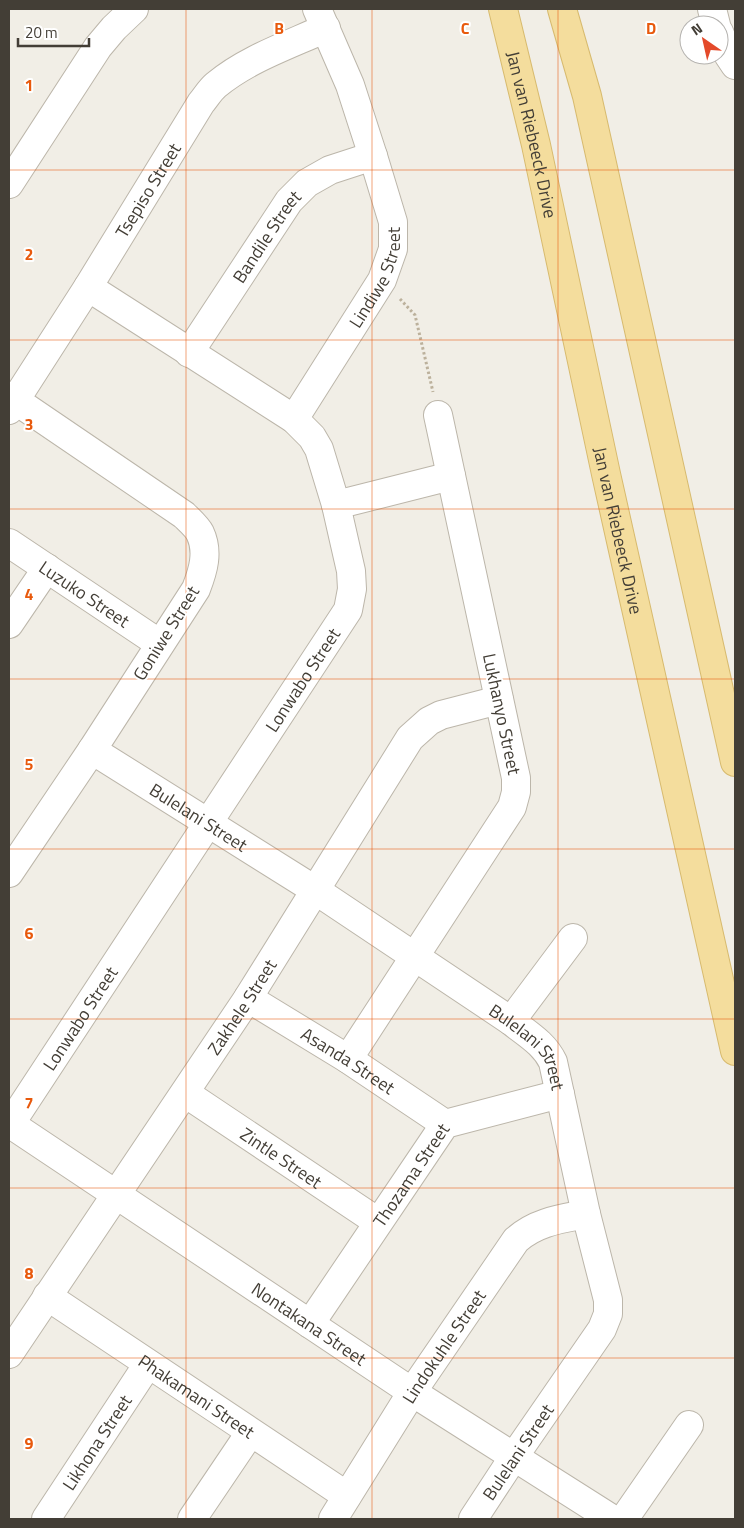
<svg xmlns="http://www.w3.org/2000/svg" width="744" height="1528" viewBox="0 0 744 1528" font-family="'Titillium Web',sans-serif">
<rect width="100%" height="100%" fill="#f1eee6"/>
<g fill="none" stroke-linecap="round" stroke-linejoin="round">
<defs>
<g id="minor">
<path d="M 712,9 L 716,25"/>
<path d="M 719,32 L 729,56 L 735,65"/>
<path d="M 9,184 L 98,47 L 114,28 L 134,9"/>
<path id="s1" d="M 189,353 L 289,201 L 307,183 L 330,170 L 373,156"/>
<path d="M 9,396 L 184,515 C 189,520 197,527 200,533 C 209,552 203,571 196,589 L 92,750 L 9,873"/>
<path id="s2" d="M 9,410 L 88,287 L 201,103 C 206,97 210,90 216,85 C 247,59 289,45 326,28"/>
<path id="s3" d="M 294,419 L 382,280 L 393,249 L 393,222 L 373,156 L 350,85 L 317,9"/>
<path d="M 336,505 L 451,476"/>
<path id="s4" d="M 9,543 L 160,644"/>
<path d="M 9,624 L 47,568"/>
<path id="s5" d="M 92,750 L 315,890 L 511,1021 C 527,1034 544,1043 553,1062 L 586,1214 L 608,1300 L 608,1314 L 602,1329 L 513,1458 L 473,1519"/>
<path id="s6" d="M 248,998 L 348,1059 L 445,1124"/>
<path d="M 511,1021 L 573,938"/>
<path d="M 348,1059 L 512,807 L 516,792 L 516,778 L 438,415"/>
<path id="s7" d="M 185,1093 L 378,1222"/>
<path id="s8" d="M 9,1123 L 412,1392 L 612,1519"/>
<path id="s9" d="M 9,1126 L 348,610 L 352,589 L 351,571 L 336,505 L 319,449 L 312,437 L 294,419 L 88,287"/>
<path id="s10" d="M 47,1296 L 347,1496"/>
<path id="s11" d="M 310,1324 L 445,1124 L 560,1094"/>
<path id="s12" d="M 9,1354 L 248,998 L 410,738 L 429,721 L 441,715 L 499,700"/>
<path id="s13" d="M 46,1519 L 148,1364"/>
<path d="M 192,1519 L 250,1433"/>
<path id="s14" d="M 333,1519 L 412,1392 L 516,1240 C 536,1222 560,1219 586,1214"/>
<path d="M 624,1519 L 689,1425"/>
</g>
<g id="major">
<path id="s15" d="M 503,9 L 536,145 L 606,474 L 735,1051"/>
<path d="M 562,9 L 587,96 L 735,762"/>
</g>
</defs>
<use href="#minor" stroke="#bcb6aa" stroke-width="30"/>
<use href="#major" stroke="#d7ba6e" stroke-width="30"/>
<path stroke="#bcb19c" stroke-width="3" stroke-dasharray="2.5 2.5" stroke-linecap="butt" d="M 400,299 L 415,315 L 433,392"/>
<use href="#minor" stroke="#fff" stroke-width="28"/>
<use href="#major" stroke="#f4dd9d" stroke-width="28"/>
</g>
<path fill="none" stroke="#e8590c" stroke-width="1" stroke-opacity="0.55" d="M 186,9 L 186,1519M 372,9 L 372,1519M 558,9 L 558,1519M 9,170 L 735,170M 9,340 L 735,340M 9,509 L 735,509M 9,679 L 735,679M 9,849 L 735,849M 9,1019 L 735,1019M 9,1188 L 735,1188M 9,1358 L 735,1358"/>
<g text-anchor="middle" dominant-baseline="central" stroke-width="4" stroke-linejoin="round" paint-order="stroke">
<g font-size="18" fill="#433e36" stroke="#fff">
<text stroke="none"><textPath href="#s15" startOffset="129">Jan van Riebeeck Drive</textPath></text>
<text stroke="none"><textPath href="#s2" startOffset="260">Tsepiso Street</textPath></text>
<text stroke="none"><textPath href="#s1" startOffset="140">Bandile Street</textPath></text>
<text stroke="none"><textPath href="#s3" startOffset="165">Lindiwe Street</textPath></text>
<text stroke="none"><textPath href="#s15" startOffset="534">Jan van Riebeeck Drive</textPath></text>
<text stroke="none"><textPath href="#s4" startOffset="91">Luzuko Street</textPath></text>
<text transform="translate(166 633) rotate(-58)">Goniwe Street</text>
<text stroke="none"><textPath href="#s9" startOffset="534">Lonwabo Street</textPath></text>
<text transform="translate(502 714) rotate(78)">Lukhanyo Street</text>
<text stroke="none"><textPath href="#s5" startOffset="126">Bulelani Street</textPath></text>
<text stroke="none"><textPath href="#s12" startOffset="418">Zakhele Street</textPath></text>
<text stroke="none"><textPath href="#s9" startOffset="129">Lonwabo Street</textPath></text>
<text stroke="none"><textPath href="#s5" startOffset="531">Bulelani Street</textPath></text>
<text stroke="none"><textPath href="#s6" startOffset="118">Asanda Street</textPath></text>
<text stroke="none"><textPath href="#s7" startOffset="116">Zintle Street</textPath></text>
<text stroke="none"><textPath href="#s11" startOffset="180">Thozama Street</textPath></text>
<text stroke="none"><textPath href="#s8" startOffset="361">Nontakana Street</textPath></text>
<text stroke="none"><textPath href="#s14" startOffset="205">Lindokuhle Street</textPath></text>
<text stroke="none"><textPath href="#s10" startOffset="180">Phakamani Street</textPath></text>
<text stroke="none"><textPath href="#s13" startOffset="92">Likhona Street</textPath></text>
<text transform="translate(518 1452) rotate(-56)">Bulelani Street</text>
</g>
</g>
<g font-size="16" text-anchor="middle" font-weight="bold" fill="#e8590c" stroke="#fff" stroke-width="4" stroke-linejoin="round" paint-order="stroke">
<text x="279" y="34">B</text>
<text x="465" y="34">C</text>
<text x="651" y="34">D</text>
<text x="29" y="91">1</text>
<text x="29" y="260">2</text>
<text x="29" y="430">3</text>
<text x="29" y="600">4</text>
<text x="29" y="770">5</text>
<text x="29" y="939">6</text>
<text x="29" y="1109">7</text>
<text x="29" y="1279">8</text>
<text x="29" y="1449">9</text>
</g>
<rect width="744" height="1528" fill="none" stroke="#433e36" stroke-width="20"/>
<g transform="translate(704 40) rotate(326)"><circle r="24" fill="#ffffff" stroke="#b4b2af"/>
<path d="M0-4L9 19L0 12L-9 19Z" fill="#e44a2a"/>
<text y="-8" font-size="14" font-weight="bold" text-anchor="middle" fill="#433e36">N</text>
</g>
<path d="M18 38v8h71v-8" fill="none" stroke="#433e36" stroke-width="2.5"/>
<text x="25" y="38" font-size="15" fill="#433e36" stroke="#ffffff" stroke-width="4" paint-order="stroke">20 m</text>
</svg>
